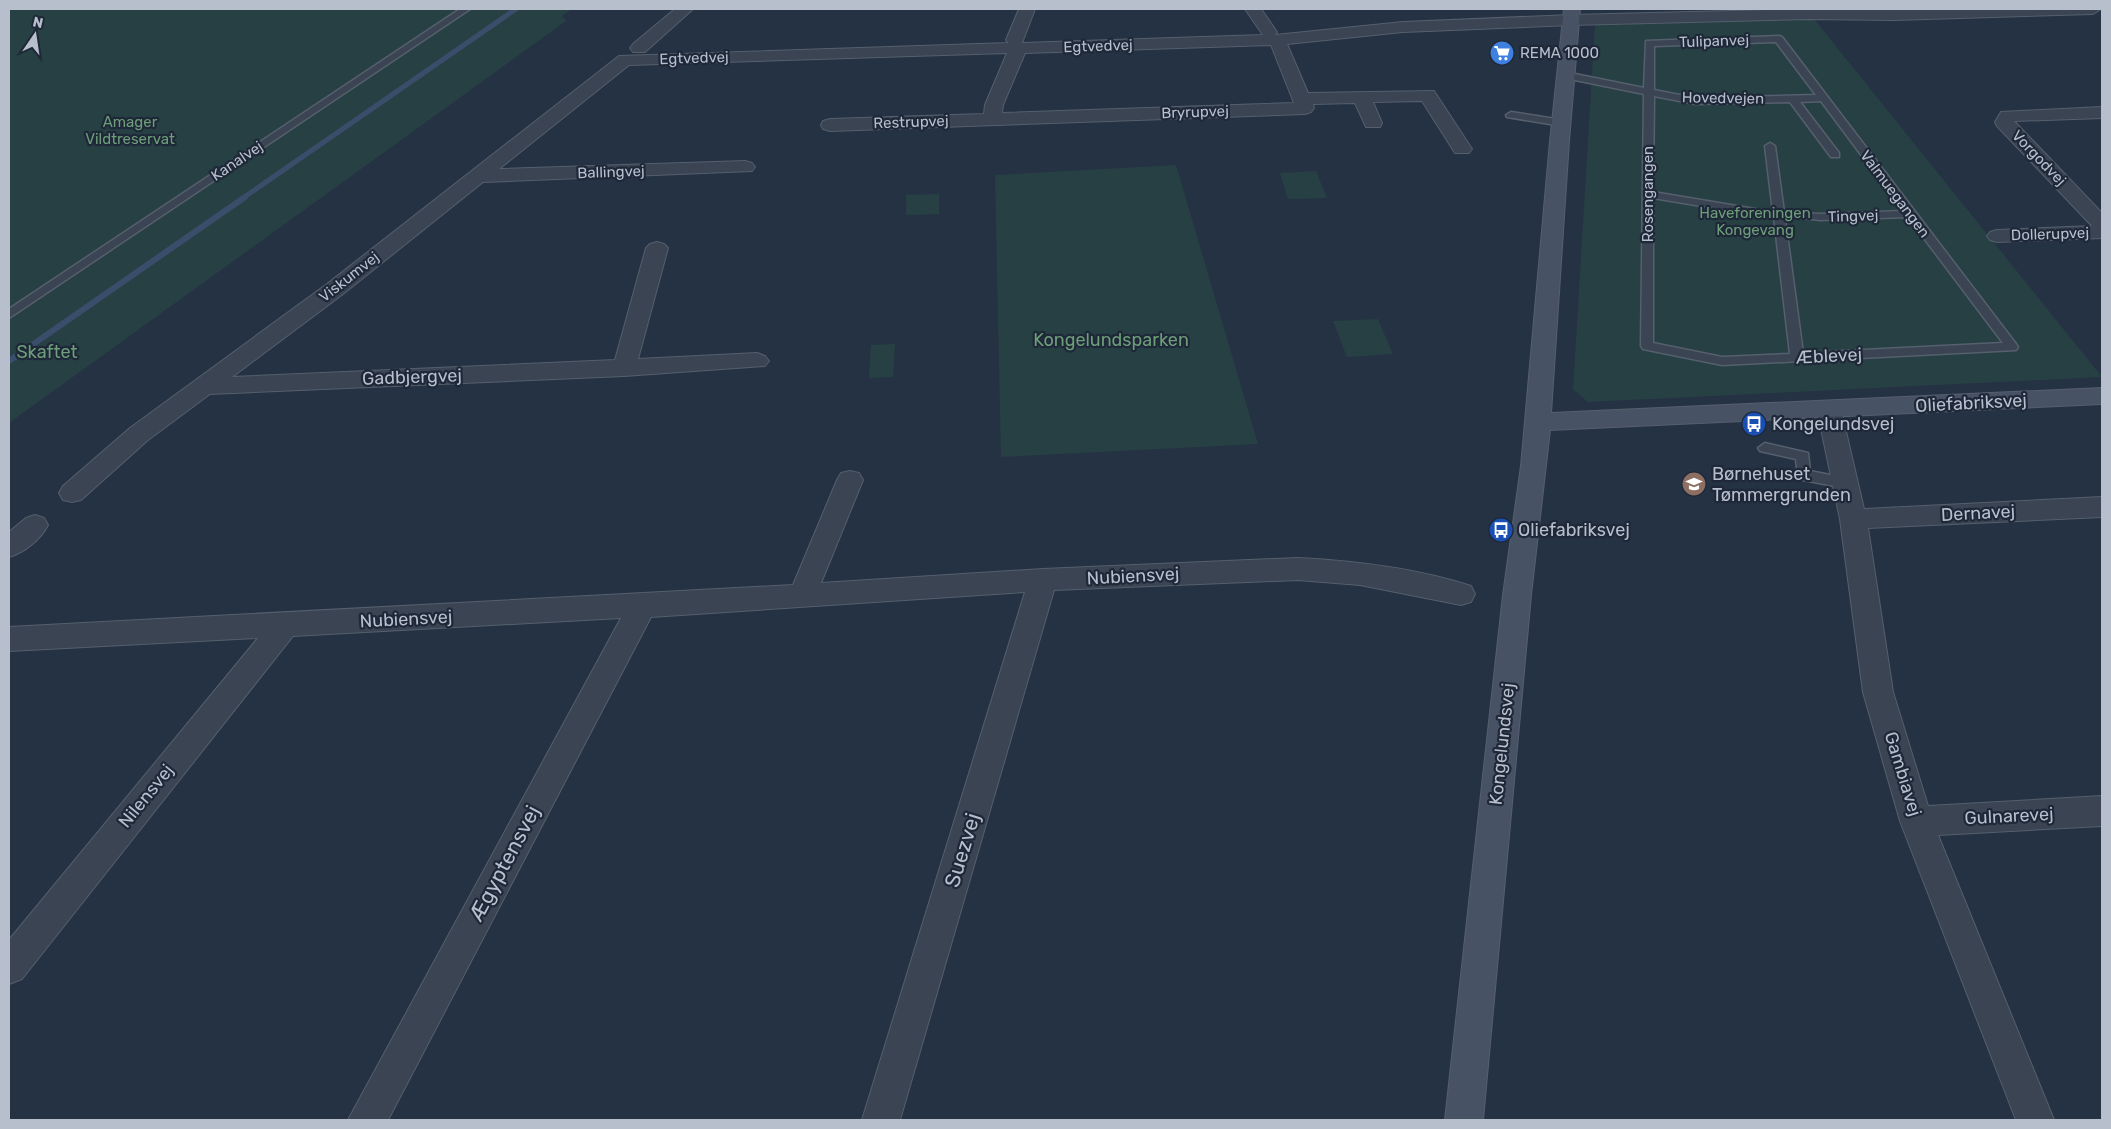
<svg xmlns="http://www.w3.org/2000/svg" width="2111" height="1129" viewBox="0 0 2111 1129" font-family="Rubik,sans-serif">
<rect width="100%" height="100%" fill="#253243"/>
<path fill="#274044" d="M 9,9 L 572,9 L 562,16 L 566,21 L 9,423 Z
M 1814,19 L 2102,377 L 1588,402 L 1573,389 L 1595,25 Z
M 1176,165 L 1258,444 L 1001,457 L 995,175 Z
M 1316,171 L 1327,198 L 1288,199 L 1280,173 Z
M 939,194 L 939,214 L 906,215 L 906,195 Z
M 1378,319 L 1393,354 L 1347,357 L 1333,321 Z
M 895,344 L 893,377 L 869,378 L 871,345 Z"/>
<g fill="none" stroke-linecap="round" stroke-linejoin="round">
<path stroke="#3a4e6c" stroke-width="5" d="M 243,198 L 516,9"/>
<path stroke="#3a4e6c" stroke-width="6" d="M 9,361 L 245,197"/>
<defs>
<path id="lane" d="M 460,9 L 470,9 L 9,318 L 9,309 Z
M 1779,36 L 1782,37 L 2016,344 L 2018,347 L 2016,350 L 1722,365 L 1643,349 L 1641,346 L 1644,94 L 1565,78 L 1560,75 L 1565,72 L 1644,88 L 1646,41 ZM 1776,42 L 1816,95 L 1695,98 L 1654,90 L 1654,46 ZM 1654,96 L 1695,104 L 1790,102 L 1831,157 L 1839,157 L 1839,153 L 1800,102 L 1821,101 L 1903,211 L 1820,214 L 1784,212 L 1775,146 L 1770,143 L 1765,146 L 1773,212 L 1653,192 ZM 1653,198 L 1774,218 L 1790,354 L 1722,357 L 1653,343 ZM 1793,217 L 1820,220 L 1908,217 L 2003,343 L 1803,353 L 1785,219 Z
M 1511,112 L 1562,120 L 1567,123 L 1562,126 L 1507,117 L 1506,115 Z
M 1765,443 L 1808,453 L 1810,471 L 1845,478 L 1852,483 L 1845,488 L 1798,479 L 1796,459 L 1760,451 L 1758,448 Z"/>
<path id="street" d="M 675,9 L 693,9 L 645,52 L 633,52 L 630,48 L 633,44 Z
M 1019,9 L 1035,9 L 1022,43 L 1263,35 L 1245,9 L 1261,9 L 1277,32 L 1275,35 L 1403,22 L 1571,15 L 1809,9 L 2101,9 L 2093,14 L 1894,20 L 1809,19 L 1571,25 L 1403,32 L 1287,44 L 1308,93 L 1434,91 L 1472,149 L 1469,153 L 1455,153 L 1422,101 L 1373,102 L 1382,123 L 1380,127 L 1366,127 L 1355,103 L 1313,104 L 1314,108 L 1311,112 L 1305,114 L 830,131 L 823,129 L 821,125 L 823,121 L 830,119 L 984,114 L 985,105 L 1007,53 L 629,65 L 499,169 L 745,161 L 752,163 L 755,167 L 752,171 L 483,182 L 343,294 L 232,377 L 615,360 L 646,248 L 650,244 L 657,242 L 664,244 L 668,248 L 638,359 L 757,353 L 765,356 L 769,361 L 765,366 L 624,376 L 210,394 L 148,440 L 81,500 L 72,502 L 63,500 L 59,493 L 63,486 L 130,428 L 327,284 L 619,56 L 1009,43 L 1006,40 ZM 1271,45 L 1294,103 L 1002,113 L 1003,105 L 1025,53 Z
M 2102,107 L 2102,118 L 2014,121 L 2102,213 L 2102,238 L 1997,242 L 1990,240 L 1987,236 L 1990,232 L 1997,230 L 2092,226 L 1997,126 L 1995,122 L 2001,112 Z
M 1829,402 L 1838,404 L 1841,410 L 1864,509 L 2102,497 L 2102,517 L 1868,528 L 1893,692 L 1928,806 L 2102,796 L 2102,826 L 1938,835 L 2054,1120 L 2016,1120 L 1900,821 L 1863,692 L 1840,519 L 1817,410 L 1820,404 Z
M 850,471 L 859,473 L 863,480 L 821,583 L 1043,569 L 1298,558 C 1356,561 1416,568 1471,586 L 1475,594 L 1471,602 L 1461,605 L 1360,585 L 1298,580 L 1054,590 L 900,1120 L 862,1120 L 1025,592 L 651,617 L 388,1120 L 348,1120 L 621,618 L 293,636 L 22,979 L 9,984 L 9,940 L 258,638 L 9,651 L 9,627 L 793,585 L 837,480 L 841,473 Z
M 35,515 L 44,518 L 48,525 C 41,539 24,553 9,557 L 9,532 L 26,518 Z"/>
<path id="secondary" d="M 1564,9 L 1580,9 L 1569,141 L 1551,413 L 2102,388 L 2102,404 L 1550,430 L 1531,595 L 1483,1120 L 1445,1120 L 1503,595 L 1521,466 L 1550,141 Z"/>
</defs>
<use href="#lane" stroke="#555f6d" stroke-width="3"/>
<use href="#street" stroke="#555f6d" stroke-width="2"/>
<use href="#secondary" stroke="#555f6d" stroke-width="2"/>
<use href="#lane" fill="#3a4452" fill-rule="evenodd"/>
<use href="#street" fill="#3a4452" fill-rule="evenodd"/>
<use href="#secondary" fill="#485265" fill-rule="evenodd"/>
</g>
<defs>
<symbol id="supermarket-disc" viewBox="-11 -11 22 22"><circle r="9.5" fill="#3f7fe0" stroke="#1e2838"/><path d="M-6-5.5h2.5l.6 2H6L4.5 2H-2.5L-4.4-4H-6ZM-1.5 3.2a1.3 1.3 0 1 0 .1 0ZM3 3.2a1.3 1.3 0 1 0 .1 0Z" fill="#fff"/></symbol>
<symbol id="bus-disc" viewBox="-11 -11 22 22"><circle r="9.5" fill="#1a4fb4" stroke="#1e2838"/><path d="M-5-6H5V4H4V6H2V4H-2V6H-4V4H-5ZM-3.5-4V0h7V-4ZM-3.5 1.2v1.5H-2V1.2ZM2 1.2v1.5H3.5V1.2Z" fill="#fff"/></symbol>
<symbol id="school-disc" viewBox="-11 -11 22 22"><circle r="9.5" fill="#8d6e63" stroke="#1e2838"/><path d="M0-5L7-2L0 1L-7-2ZM-4 1L0 2.5L4 1V4Q0 6-4 4Z" fill="#fff"/></symbol>
</defs>
<g fill-rule="evenodd">
<use href="#supermarket-disc" x="1488" y="39" width="28" height="28"/>
<use href="#bus-disc" x="1740" y="410" width="28" height="28"/>
<use href="#school-disc" x="1680" y="470" width="28" height="28"/>
<use href="#bus-disc" x="1487" y="516" width="28" height="28"/>
</g>
<g text-anchor="middle" dominant-baseline="central" stroke-width="4.5" stroke-linejoin="round" paint-order="stroke">
<g font-size="15" fill="#b7bfcc" stroke="#1e2838">
<text transform="translate(1714 41) rotate(-2)">Tulipanvej</text>
<text transform="translate(1098 46) rotate(-2)">Egtvedvej</text>
<text transform="translate(694 58) rotate(-2)">Egtvedvej</text>
<text transform="translate(1723 98) rotate(1)">Hovedvejen</text>
<text transform="translate(1195 112) rotate(-2)">Bryrupvej</text>
<text transform="translate(911 122) rotate(-2)">Restrupvej</text>
<text transform="translate(2039 158) rotate(46)">Vorgodvej</text>
<text transform="translate(237 161) rotate(-34)">Kanalvej</text>
<text transform="translate(611 172) rotate(-2)">Ballingvej</text>
<text transform="translate(1648 194) rotate(-90)">Rosengangen</text>
<text transform="translate(1895 194) rotate(53)">Valmuegangen</text>
<text transform="translate(1853 216) rotate(-2)">Tingvej</text>
<text transform="translate(2050 234) rotate(-2)">Dollerupvej</text>
<text transform="translate(349 277) rotate(-38)">Viskumvej</text>
</g>
<g font-size="15" fill="#b7bfcc" stroke="#1e2838" text-anchor="start">
<text x="1520" y="53">REMA 1000</text>
</g>
<g font-size="15" fill="#6d9e79" stroke="#1e2838">
<text x="130" y="122">Amager<tspan x="130" dy="17">Vildtreservat</tspan></text>
<text x="1755" y="213">Haveforeningen<tspan x="1755" dy="17">Kongevang</tspan></text>
</g>
<g font-size="18" fill="#6d9e79" stroke="#1e2838">
<text x="1111" y="340">Kongelundsparken</text>
<text x="47" y="352">Skaftet</text>
</g>
<g font-size="18" fill="#b7bfcc" stroke="#1e2838">
<text transform="translate(1829 356) rotate(-3)">Æblevej</text>
<text transform="translate(412 377) rotate(-2)">Gadbjergvej</text>
<text transform="translate(1971 403) rotate(-3)">Oliefabriksvej</text>
<text transform="translate(1978 513) rotate(-3)">Dernavej</text>
<text transform="translate(1133 576) rotate(-3)">Nubiensvej</text>
<text transform="translate(406 619) rotate(-3)">Nubiensvej</text>
<text transform="translate(1502 744) rotate(-84)">Kongelundsvej</text>
<text transform="translate(1903 774) rotate(73)">Gambiavej</text>
<text transform="translate(146 796) rotate(-51)">Nilensvej</text>
<text transform="translate(2009 816) rotate(-3)">Gulnarevej</text>
</g>
<g font-size="18" fill="#b7bfcc" stroke="#1e2838" text-anchor="start">
<text x="1772" y="424">Kongelundsvej</text>
<text x="1712" y="474">Børnehuset<tspan x="1712" dy="21">Tømmergrunden</tspan></text>
<text x="1518" y="530">Oliefabriksvej</text>
</g>
<g font-size="21" fill="#b7bfcc" stroke="#1e2838">
<text transform="translate(962 850) rotate(-73)">Suezvej</text>
<text transform="translate(504 863) rotate(-62)">Ægyptensvej</text>
</g>
</g>
<rect width="2111" height="1129" fill="none" stroke="#b7bfcc" stroke-width="20"/>
<g transform="translate(35 35) rotate(13)" stroke="#1e2838" stroke-width="4" paint-order="stroke">
<path d="M0-4L9 19L0 12L-9 19Z" fill="#b7bfcc"/>
<text y="-8" font-size="14" font-weight="bold" text-anchor="middle" fill="#b7bfcc">N</text>
</g>
</svg>
